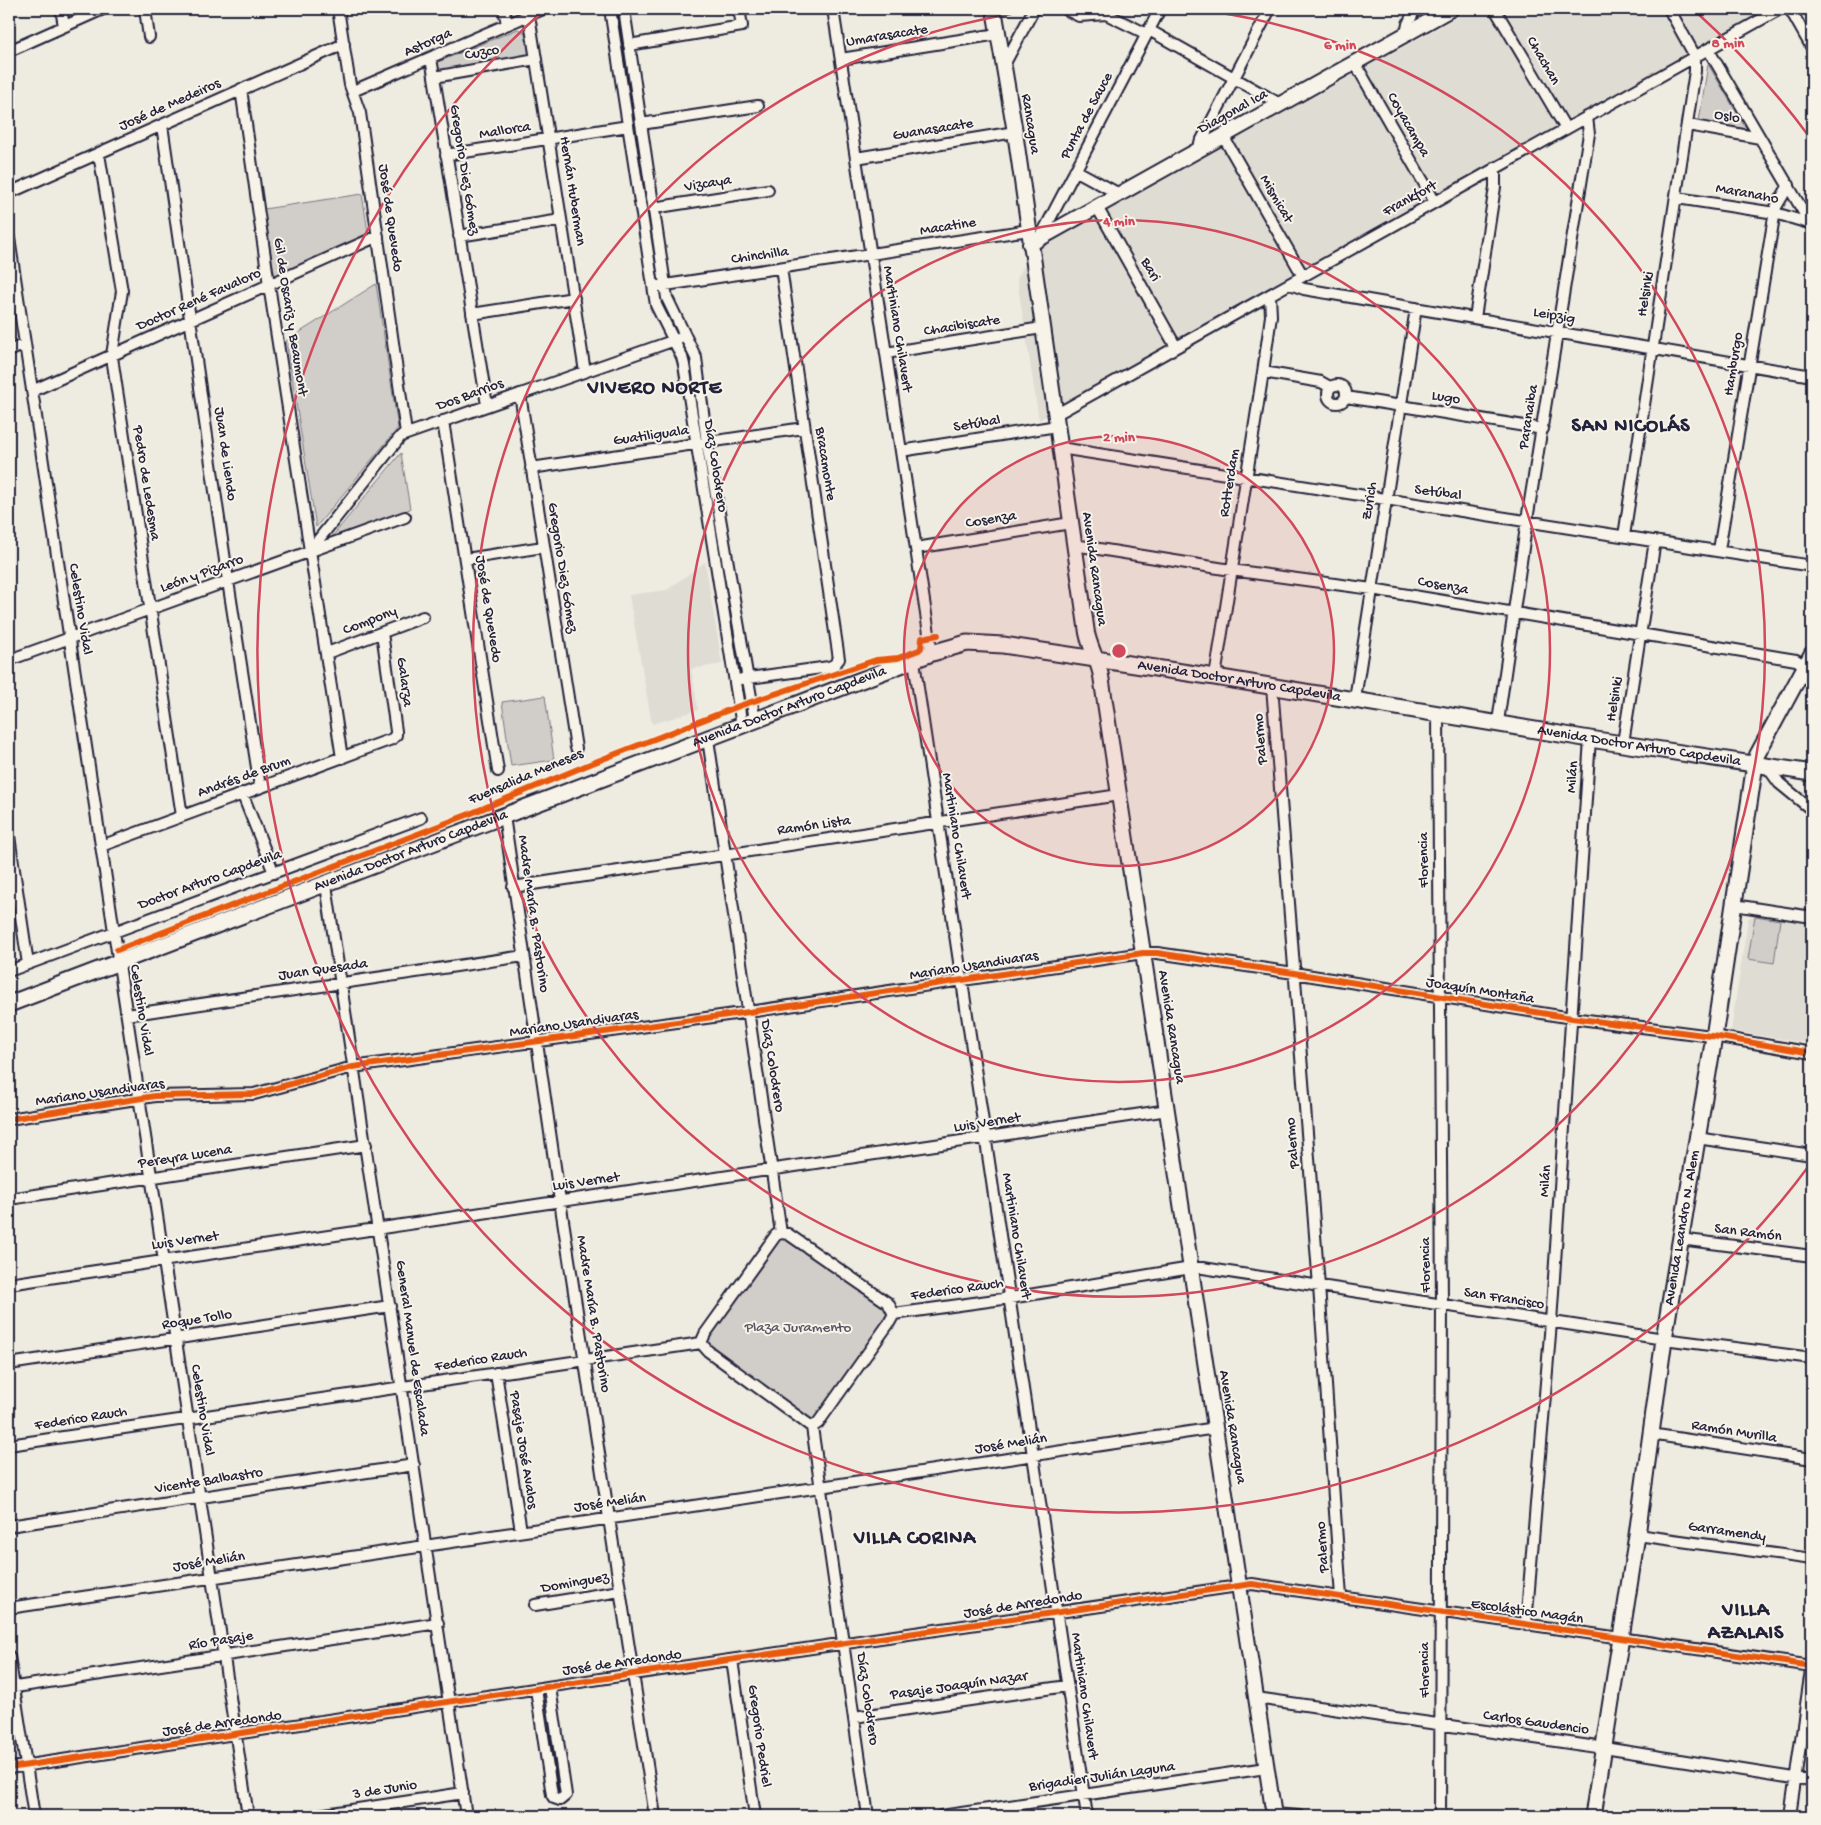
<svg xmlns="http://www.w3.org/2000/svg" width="1821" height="1825" viewBox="0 0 1821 1825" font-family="'Gochi Hand',sans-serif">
<rect width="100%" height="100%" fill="#eeebe1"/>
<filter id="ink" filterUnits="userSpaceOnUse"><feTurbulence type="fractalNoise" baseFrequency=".02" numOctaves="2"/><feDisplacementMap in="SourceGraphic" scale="10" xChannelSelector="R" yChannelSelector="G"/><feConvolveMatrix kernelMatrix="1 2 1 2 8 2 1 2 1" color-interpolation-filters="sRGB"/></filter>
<g filter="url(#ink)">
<path fill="#dfdcd4" d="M 1472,9 L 1775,9 L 1039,420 L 1017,279 L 1031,253 Z
M 705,562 L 722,664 L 691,669 L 698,710 L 652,724 L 629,595 L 667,590 Z
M 1756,913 L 1812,922 L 1812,1044 L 1731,1031 L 1748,919 Z"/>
<path fill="#d1cdc9" stroke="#7a7882" d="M 518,29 L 525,33 L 529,55 L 526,58 L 440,72 L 437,68 L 438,62 Z
M 1708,64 L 1747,130 L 1699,121 Z
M 362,194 L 369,238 L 275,279 L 264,209 Z
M 376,284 L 398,428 L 316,527 L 286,341 Z
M 401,453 L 410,509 L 330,539 Z
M 545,696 L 554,760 L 511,766 L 502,702 Z
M 1755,916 L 1780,920 L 1774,963 L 1748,959 Z
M 781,1233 L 888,1303 L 894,1314 L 812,1427 L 701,1343 Z"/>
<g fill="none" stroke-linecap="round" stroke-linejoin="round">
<defs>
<path id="street" d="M 61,9 L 64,26
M 145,9 L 149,37
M 338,9 L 350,85 L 360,113 L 406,433
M 504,9 L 507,24
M 610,9 L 656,305 L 682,357 L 684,365 L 742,726
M 624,9 L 667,298 L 696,358 L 707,443 L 755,720
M 833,9 L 932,653
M 1065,9 L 1079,16 L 1106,14 L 1147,34
M 1495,9 L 1566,129
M 1790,9 L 1812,48
M 529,15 L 585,372
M 1149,30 L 1280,104
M 1406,34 L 1408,24 L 1415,9
M 629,45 L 742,26 L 739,9
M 1708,49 L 1810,223
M 9,51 L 103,9
M 431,58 L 487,405
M 841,59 L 998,34
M 1355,63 L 1435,202
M 1004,65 L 1034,9
M 434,77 L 536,59
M 241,89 L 269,285 L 342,758
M 353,91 L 543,9
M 641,124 L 758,106
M 162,125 L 228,581 L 260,787
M 1688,125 L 1760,138
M 1223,136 L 1303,276
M 1196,151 L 1270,9
M 99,154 L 122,291 L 112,355 L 113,364 L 182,816
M 446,155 L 628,126
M 856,158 L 1015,132
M 1075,170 L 1119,194
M 9,193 L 344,44
M 1677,198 L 1775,213 L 1812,224
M 1097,207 L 1176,347
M 653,208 L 768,190
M 459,236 L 561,220
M 9,238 L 248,1816
M 1040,238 L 1160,9
M 1290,284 L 1304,289 L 1812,376
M 659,286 L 1029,230
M 472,314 L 574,298
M 1475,318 L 1495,187 L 1495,168
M 9,351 L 25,344
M 886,353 L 1042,328
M 1263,372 L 1321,382 L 1330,387
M1328 394a9 9 0 1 1 18 0a9 9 0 1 1-18 0Z
M 32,391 L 378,236
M 520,394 L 576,748
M 1346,397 L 1543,429
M 1055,415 L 1780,9
M 443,421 L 498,771
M 1060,448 L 1812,566
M 901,451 L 1057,426
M 531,468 L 804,428
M 1624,536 L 1695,71 L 1695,56 L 1669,9
M 1074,545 L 1231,570 L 1372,589 L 1796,660 L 1806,666
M 916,548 L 1071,523
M 311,549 L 401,436 L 678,339
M 1719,550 L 1774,217 L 1776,207 L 1789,185
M 466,559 L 543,547
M 327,653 L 423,617
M 9,660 L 405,517
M 914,661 L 1087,1816
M 1215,677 L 1263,372 L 1271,316 L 1270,295
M 742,679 L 829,667 L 834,665 L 839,659 L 781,268
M 1272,686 L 1319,1286 L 1341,1597
M 1355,699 L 1416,308
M 1438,714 L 1442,1304 L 1440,1816
M 1498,722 L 1527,520 L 1589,134 L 1587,117
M 708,739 L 781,1233
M 1623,743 L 1655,541
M 1766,765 L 1779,783 L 1812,810
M 242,793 L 274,873
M 504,816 L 560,1201 L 655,1816
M 9,836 L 28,964
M 101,846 L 392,739 L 396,735 L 396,731 L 382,633
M 326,885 L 466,1816
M 513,887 L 1119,795
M 1734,905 L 1812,917
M 9,971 L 421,818
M 127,1015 L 524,956
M 9,1119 L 155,1096 L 254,1094 L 353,1067 L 749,1012 L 1143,953 L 1157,953 L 1294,973 L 1572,1018 L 1719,1037 L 1812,1053
M 1697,1138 L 1812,1155
M 9,1199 L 366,1145
M 781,1233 L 788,1234 L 888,1303 L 894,1314
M 1680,1239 L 1812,1256
M 9,1284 L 1168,1110
M 894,1314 L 1010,1298 L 1191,1268 L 1203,1268 L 1664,1339 L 1812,1358
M 701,1343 L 708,1351 L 812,1427
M 701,1343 L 705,1334 L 776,1235 L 781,1233
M 9,1364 L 390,1306
M 496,1373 L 521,1531
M 812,1427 L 868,1816
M 812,1427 L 818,1423 L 889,1323 L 894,1314
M 1651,1435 L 1657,1435 L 1812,1459
M 9,1445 L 701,1343
M 9,1526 L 414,1465
M 1637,1535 L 1812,1559
M 535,1605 L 620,1591
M 9,1608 L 1216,1428
M 1526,1625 L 1551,1322 L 1590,739
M 9,1656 L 34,1816
M 732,1660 L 755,1816
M 9,1688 L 438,1623
M 536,1689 L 552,1795 L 554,1798 L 560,1800 L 566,1795 L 550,1687
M 1256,1698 L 1604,1748 L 1812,1781
M 854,1717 L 1067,1686
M 9,1768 L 633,1674 L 1252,1584 L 1812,1666
M 1274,1814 L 1299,1816
M 312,1816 L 463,1793
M 941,1816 L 1266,1768
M 1790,1816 L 1812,1663"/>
<path id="secondary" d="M 994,9 L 1015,132 L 1087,633 C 1090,648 1098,660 1101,676 L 1274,1816
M 1030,244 L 1451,9
M 1755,764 L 1757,755 L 1812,653"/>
<g id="primary">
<path id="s1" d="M 9,1004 L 932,653 L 967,643 L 1003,645 L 1215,677 L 1590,739 L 1812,773"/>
<path id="s2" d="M 1593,1816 L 1637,1535 L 1664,1339 L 1714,1037 L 1755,764"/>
</g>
</defs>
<use href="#street" stroke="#22223b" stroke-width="14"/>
<use href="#secondary" stroke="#22223b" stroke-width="18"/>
<use href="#primary" stroke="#22223b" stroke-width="19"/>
<use href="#street" stroke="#f7f3e8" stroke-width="10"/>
<use href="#secondary" stroke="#f7f3e8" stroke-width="14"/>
<use href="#primary" stroke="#f7f3e8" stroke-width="15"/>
<defs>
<path id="cycleway" d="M 117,950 L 467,815 L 590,764 L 739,706 L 876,660 L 898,658 L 919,650 L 921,648 L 922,638 L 938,635
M 9,1119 L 155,1096 L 254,1094 L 353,1067 L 749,1012 L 1143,953 L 1157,953 L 1294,973 L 1572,1018 L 1719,1037 L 1812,1053
M 9,1768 L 633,1674 L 1252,1584 L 1812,1666"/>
</defs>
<use href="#cycleway" stroke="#f7f3e8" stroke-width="9"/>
<use href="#cycleway" stroke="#e8590c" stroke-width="6"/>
</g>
</g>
<circle cx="1119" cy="651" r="215" fill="#d1495b" fill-opacity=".12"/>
<g fill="none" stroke="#d1495b" stroke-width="2.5">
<circle cx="1119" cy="651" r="215"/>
<circle cx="1119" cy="651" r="431"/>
<path d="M1192 9A646 646 0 1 1 1046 9"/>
<path d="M1811 1163A861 861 0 1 1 543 11M1695 11A861 861 0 0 1 1811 139"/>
</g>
<g text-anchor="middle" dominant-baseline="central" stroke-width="4" stroke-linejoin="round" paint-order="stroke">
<g font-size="15" fill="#22223b" stroke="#f7f3e8">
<text transform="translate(887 36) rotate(-9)">Umarasacate</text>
<text transform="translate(428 43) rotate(-24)">Astorga</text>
<text transform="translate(482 53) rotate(-10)">Cuzco</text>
<text transform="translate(1543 61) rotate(60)">Chachan</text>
<text transform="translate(170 105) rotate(-24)">José de Medeiros</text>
<text transform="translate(1233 112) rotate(-29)">Diagonal Ica</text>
<text transform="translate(1087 116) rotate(-62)">Punta de Sauce</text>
<text transform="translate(1727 117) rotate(10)">Oslo</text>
<text transform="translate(1030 124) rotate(81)">Rancagua</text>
<text transform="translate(1408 125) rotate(60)">Coyacampa</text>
<text transform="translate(933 130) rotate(-9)">Guanasacate</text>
<text transform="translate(505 131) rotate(-9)">Mallorca</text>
<text transform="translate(464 170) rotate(81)">Gregorio Diez Gómez</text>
<text transform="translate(708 184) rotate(-9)">Vizcaya</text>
<text transform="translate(572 191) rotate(81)">Hernán Huberman</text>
<text transform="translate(1747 194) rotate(10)">Maranaho</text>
<text transform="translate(1276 199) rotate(60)">Mismicat</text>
<text transform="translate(1410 199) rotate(-29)">Frankfort</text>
<text transform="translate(390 218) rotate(82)">José de Quevedo</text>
<text transform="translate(948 227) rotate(-9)">Macatine</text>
<text transform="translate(760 256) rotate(-8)">Chinchilla</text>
<text transform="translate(1150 270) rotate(60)">Bari</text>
<text transform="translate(1646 294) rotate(-81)">Helsinki</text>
<text transform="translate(199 300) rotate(-24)">Doctor René Favaloro</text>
<text transform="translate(1554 316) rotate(10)">Leipzig</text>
<text transform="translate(290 317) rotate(81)">Gil de Oscariz y Beaumont</text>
<text transform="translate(962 326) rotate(-9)">Chacibiscate</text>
<text transform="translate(897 329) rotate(81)">Martiniano Chilavert</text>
<text transform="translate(1734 364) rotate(-81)">Hamburgo</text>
<text transform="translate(470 395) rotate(-20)">Dos Barrios</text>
<text transform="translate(1446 398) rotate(9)">Lugo</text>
<text transform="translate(1529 417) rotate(-81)">Paranaiba</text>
<text transform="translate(977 424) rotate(-9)">Setúbal</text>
<text transform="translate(651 436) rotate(-8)">Guatiliguala</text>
<text transform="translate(225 454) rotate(82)">Juan de Liendo</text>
<text transform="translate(825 464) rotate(81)">Bracamonte</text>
<text transform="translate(715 466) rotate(81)">Díaz Colodrero</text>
<text transform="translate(146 483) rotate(81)">Pedro de Ledesma</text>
<text transform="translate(1230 483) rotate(-81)">Rotterdam</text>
<text transform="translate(1438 493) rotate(8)">Setúbal</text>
<text transform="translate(1370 501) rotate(-81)">Zurich</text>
<text transform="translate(991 520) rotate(-9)">Cosenza</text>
<text transform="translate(562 568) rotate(81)">Gregorio Diez Gómez</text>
<text transform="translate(1094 569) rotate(82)">Avenida Rancagua</text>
<text transform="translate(202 574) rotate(-20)">León y Pizarro</text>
<text transform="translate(1443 586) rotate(10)">Cosenza</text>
<text transform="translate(80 609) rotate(81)">Celestino Vidal</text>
<text transform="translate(488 609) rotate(81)">José de Quevedo</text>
<text transform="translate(370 621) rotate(-21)">Compony</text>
<text stroke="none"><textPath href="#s1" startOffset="1299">Avenida Doctor Arturo Capdevila</textPath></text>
<text transform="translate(404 682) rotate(82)">Galarza</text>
<text transform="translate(1615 699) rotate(-81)">Helsinki</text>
<text stroke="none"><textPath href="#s1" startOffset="835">Avenida Doctor Arturo Capdevila</textPath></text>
<text transform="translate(1261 739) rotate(-95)">Palermo</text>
<text stroke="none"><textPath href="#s1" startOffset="1704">Avenida Doctor Arturo Capdevila</textPath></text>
<text transform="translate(244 777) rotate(-20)">Andrés de Brum</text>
<text transform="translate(526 777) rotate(-23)">Fuensalida Meneses</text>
<text transform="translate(1573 777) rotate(-86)">Milán</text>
<text transform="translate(814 826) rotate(-8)">Ramón Lista</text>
<text transform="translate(956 836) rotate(81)">Martiniano Chilavert</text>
<text stroke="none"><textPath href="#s1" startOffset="430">Avenida Doctor Arturo Capdevila</textPath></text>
<text transform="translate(1424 860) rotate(-90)">Florencia</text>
<text transform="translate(210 880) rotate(-20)">Doctor Arturo Capdevila</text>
<text transform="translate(533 914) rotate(82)">Madre María B. Pastorino</text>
<text transform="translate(974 966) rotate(-9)">Mariano Usandivaras</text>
<text transform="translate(323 970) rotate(-8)">Juan Quesada</text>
<text transform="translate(1480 991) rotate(9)">Joaquín Montaña</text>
<text transform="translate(141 1010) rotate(81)">Celestino Vidal</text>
<text transform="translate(574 1024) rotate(-8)">Mariano Usandivaras</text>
<text transform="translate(1171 1027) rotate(81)">Avenida Rancagua</text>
<text transform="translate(772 1066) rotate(81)">Díaz Colodrero</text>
<text transform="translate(100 1093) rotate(-8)">Mariano Usandivaras</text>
<text transform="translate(987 1123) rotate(-9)">Luis Vernet</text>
<text transform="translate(1293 1143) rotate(-95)">Palermo</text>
<text transform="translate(185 1157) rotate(-9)">Pereyra Lucena</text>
<text transform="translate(1546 1181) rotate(-86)">Milán</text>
<text transform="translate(586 1182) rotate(-8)">Luis Vernet</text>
<text stroke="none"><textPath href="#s2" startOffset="595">Avenida Leandro N. Alem</textPath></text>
<text transform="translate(1748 1233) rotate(7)">San Ramón</text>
<text transform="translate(1016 1236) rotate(81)">Martiniano Chilavert</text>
<text transform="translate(185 1241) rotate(-8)">Luis Vernet</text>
<text transform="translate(1426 1265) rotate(-90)">Florencia</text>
<text transform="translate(957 1290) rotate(-8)">Federico Rauch</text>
<text transform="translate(1504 1299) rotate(9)">San Francisco</text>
<text transform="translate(593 1314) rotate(81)">Madre María B. Pastorino</text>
<text transform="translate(197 1320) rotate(-9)">Roque Tollo</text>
<text transform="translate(412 1348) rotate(82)">General Manuel de Escalada</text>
<text transform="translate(481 1360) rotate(-9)">Federico Rauch</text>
<text transform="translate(202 1410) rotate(81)">Celestino Vidal</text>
<text transform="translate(81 1419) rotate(-9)">Federico Rauch</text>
<text transform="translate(1232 1427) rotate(81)">Avenida Rancagua</text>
<text transform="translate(1734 1432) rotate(9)">Ramón Murilla</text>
<text transform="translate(1011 1444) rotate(-9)">José Melián</text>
<text transform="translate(523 1450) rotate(81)">Pasaje José Avalos</text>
<text transform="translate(209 1481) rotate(-9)">Vicente Balbastro</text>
<text transform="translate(610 1503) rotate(-8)">José Melián</text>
<text transform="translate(1727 1532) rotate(8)">Garramendy</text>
<text transform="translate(1323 1547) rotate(-94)">Palermo</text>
<text transform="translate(209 1562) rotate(-9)">José Melián</text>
<text transform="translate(575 1583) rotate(-10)">Dominguez</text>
<text transform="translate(1023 1605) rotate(-9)">José de Arredondo</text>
<text transform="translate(1527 1612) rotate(8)">Escolástico Magán</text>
<text transform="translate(221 1641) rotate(-9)">Río Pasaje</text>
<text transform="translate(622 1663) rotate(-8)">José de Arredondo</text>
<text transform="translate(1425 1670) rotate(-90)">Florencia</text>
<text transform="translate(959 1686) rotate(-8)">Pasaje Joaquín Nazar</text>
<text transform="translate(1084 1696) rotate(82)">Martiniano Chilavert</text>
<text transform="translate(867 1699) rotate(82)">Díaz Colodrero</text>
<text transform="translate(1536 1723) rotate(8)">Carlos Gaudencio</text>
<text transform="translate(222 1724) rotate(-8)">José de Arredondo</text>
<text transform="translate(759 1736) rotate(82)">Gregorio Pedriel</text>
<text transform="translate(1102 1777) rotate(-8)">Brigadier Julián Laguna</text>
<text transform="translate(385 1790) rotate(-9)">3 de Junio</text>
</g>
<g font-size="15" fill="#575566" stroke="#f7f3e8">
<text x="798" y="1328">Plaza Juramento</text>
</g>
<g font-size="20" font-weight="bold" letter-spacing="1" fill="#22223b" stroke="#f7f3e8">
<text x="655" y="389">VIVERO NORTE</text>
<text x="1631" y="427">SAN NICOLÁS</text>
<text x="915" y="1539">VILLA CORINA</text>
<text x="1746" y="1611">VILLA<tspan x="1746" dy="23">AZALAIS</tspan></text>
</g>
</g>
<circle cx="1119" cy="651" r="8" fill="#d1495b" stroke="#f7f3e8" stroke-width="2.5"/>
<g font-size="15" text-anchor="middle" font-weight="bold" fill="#d1495b" stroke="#f7f3e8" stroke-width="4" stroke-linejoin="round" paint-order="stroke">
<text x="1728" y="47">8 min</text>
<text x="1340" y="49">6 min</text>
<text x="1119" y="225">4 min</text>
<text x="1119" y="441">2 min</text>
</g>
<rect width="1821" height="1825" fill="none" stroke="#f7f3e8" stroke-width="30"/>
<rect x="15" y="15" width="1791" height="1795" fill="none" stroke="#22223b" stroke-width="2" filter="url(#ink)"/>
</svg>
